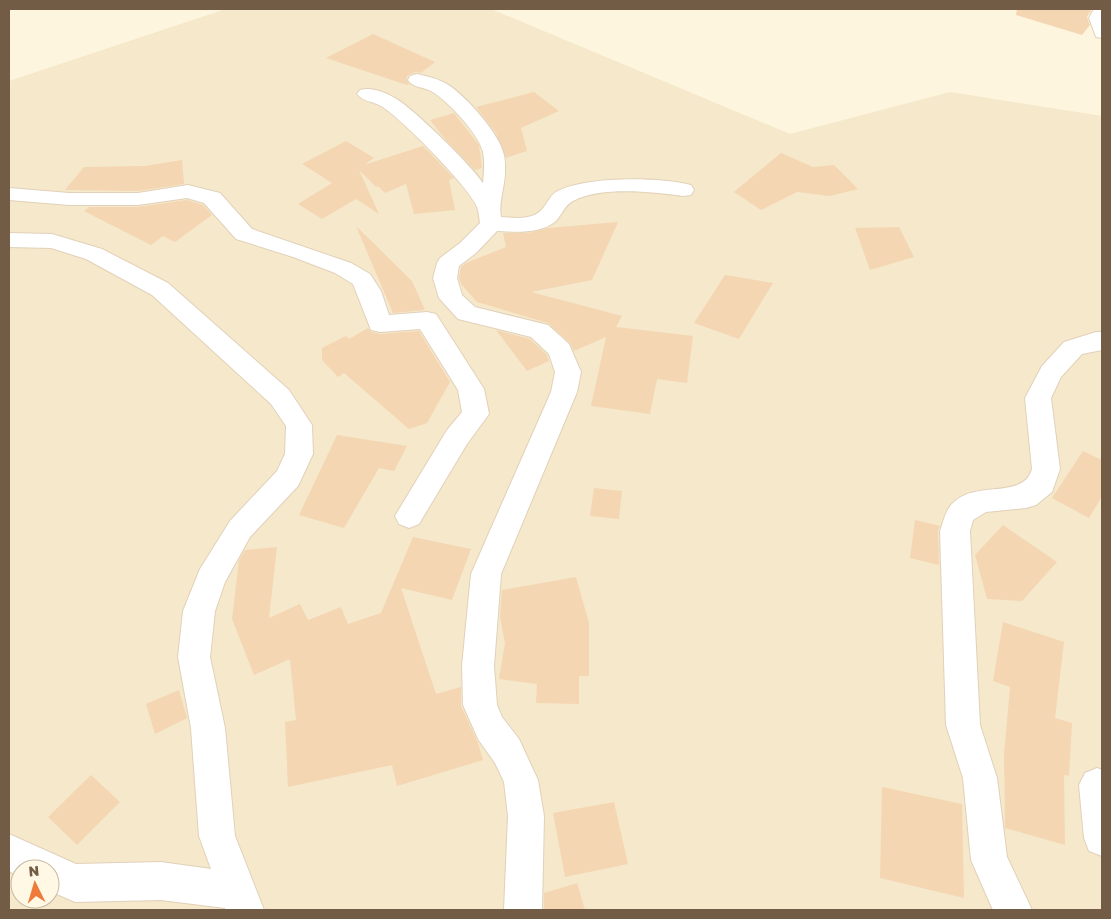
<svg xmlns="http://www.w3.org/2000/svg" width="1111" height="919" viewBox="0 0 1111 919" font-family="'Golos Text',sans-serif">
<rect width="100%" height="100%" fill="#fdf5dd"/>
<path fill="#f5e8cb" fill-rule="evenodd" d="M 226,9 L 491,9 L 790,134 L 950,92 L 1102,116 L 1102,910 L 9,910 L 9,81 ZM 20,869 L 50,869 L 50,899 L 20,899 Z"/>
<path fill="#f4d6b3" d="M 1017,9 L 1092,9 L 1087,17 L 1090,25 L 1082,35 L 1016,15 Z
M 373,34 L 435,62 L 421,73 L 416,72 L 408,75 L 406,79 L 409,84 L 407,85 L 326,58 Z
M 534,92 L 559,111 L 521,128 L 527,151 L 506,158 L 496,133 L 476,107 Z
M 454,113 L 479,145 L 482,168 L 475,170 L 445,139 L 430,120 Z
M 346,141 L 374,158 L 364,165 L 423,146 L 454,178 L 449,180 L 455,210 L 414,214 L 406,184 L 385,193 L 378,186 L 376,187 L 359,170 L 379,214 L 356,199 L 322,219 L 298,204 L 332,183 L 302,164 Z
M 781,153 L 813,167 L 834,165 L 858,189 L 830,196 L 797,192 L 761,210 L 734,192 Z
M 182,160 L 184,184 L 138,191 L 65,190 L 84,167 L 145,166 Z
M 187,200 L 203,205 L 212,215 L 175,242 L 163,236 L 151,245 L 84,211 L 89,207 L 138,207 Z
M 618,222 L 592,280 L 531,292 L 622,316 L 616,327 L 693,336 L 687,383 L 657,379 L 650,414 L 591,406 L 606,337 L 574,351 L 570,343 L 548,323 L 477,302 L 461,284 L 459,278 L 461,267 L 466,263 L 506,247 L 503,233 L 528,233 L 548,228 Z
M 356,226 L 412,281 L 425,310 L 393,313 Z
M 899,227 L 914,257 L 870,270 L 855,228 Z
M 725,275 L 773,283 L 739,339 L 694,323 Z
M 368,328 L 371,332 L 380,334 L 419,331 L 450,382 L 427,423 L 409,429 L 344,373 L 338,377 L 322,360 L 322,348 L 346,336 L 349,339 Z
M 496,330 L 530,339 L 547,355 L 549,361 L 527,371 Z
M 337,435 L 407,446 L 394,471 L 379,468 L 344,528 L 299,515 Z
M 1083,451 L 1102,460 L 1102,496 L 1089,518 L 1052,498 Z
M 594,488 L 622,491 L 619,519 L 590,516 Z
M 915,520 L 940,526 L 938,531 L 939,565 L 910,558 Z
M 1003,525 L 1057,562 L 1022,601 L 987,599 L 975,555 Z
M 413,537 L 471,549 L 452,600 L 401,588 L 436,694 L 461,687 L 461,706 L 478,743 L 483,760 L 397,786 L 392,765 L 288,787 L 285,722 L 296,720 L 290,659 L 254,675 L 232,619 L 239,560 L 245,550 L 277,547 L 269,618 L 300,604 L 308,620 L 341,607 L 348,624 L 381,613 Z
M 576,577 L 589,623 L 589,676 L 579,676 L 579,704 L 536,703 L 537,684 L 499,679 L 505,643 L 500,617 L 502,590 Z
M 1003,622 L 1064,642 L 1055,718 L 1072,723 L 1069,776 L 1064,775 L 1065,845 L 1005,828 L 1004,754 L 1010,687 L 993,681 Z
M 179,690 L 187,718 L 155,734 L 146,704 Z
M 91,775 L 120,802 L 77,845 L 48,817 Z
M 882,787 L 962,804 L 964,898 L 880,878 Z
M 614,802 L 628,864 L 565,877 L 553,813 Z
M 577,883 L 585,910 L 544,910 L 544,893 Z"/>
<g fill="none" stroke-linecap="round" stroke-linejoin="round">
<defs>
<path id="minor" d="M 1094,9 L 1102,9 L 1102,38 L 1096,37 L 1089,18 Z
M 417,74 C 425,76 435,78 443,82 C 462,91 498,132 503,152 C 505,157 505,163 505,168 C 506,185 498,201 501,217 C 516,218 534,221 544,207 C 548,202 550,196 556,192 C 586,176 658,177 691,185 L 694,190 L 691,195 L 683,196 C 651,192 603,186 573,201 C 565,205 562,214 556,221 C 541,234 515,232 497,231 L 476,253 L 459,266 L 457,278 L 462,295 L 475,307 L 548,325 L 569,344 L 581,372 L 577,392 L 501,574 L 494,666 L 497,705 L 502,717 L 519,739 L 538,780 L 544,816 L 542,910 L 504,910 L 508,816 L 504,782 L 495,763 L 478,739 L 463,705 L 462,666 L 471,574 L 551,392 L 555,372 L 549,354 L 531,337 L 458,319 L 439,298 L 433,278 L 437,263 L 440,258 L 460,243 L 480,223 C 479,218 479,212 477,207 C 470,188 400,117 381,106 C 373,101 363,102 357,94 L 360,90 C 371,87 384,92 393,97 C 411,106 472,166 483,183 C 484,173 485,162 483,152 C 479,134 447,100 431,91 C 424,87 413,88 408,80 L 410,76 Z
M 188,185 L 220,193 L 252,229 L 351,263 L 370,274 L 381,291 L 389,315 L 427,312 L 436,314 L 484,389 L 489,414 L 467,444 L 419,524 L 409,528 L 399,524 L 395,516 L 447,430 L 462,412 L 458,390 L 420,329 L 380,332 L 371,330 L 353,284 L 335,273 L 293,257 L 236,239 L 204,203 L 187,198 L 138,205 L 69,205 L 9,200 L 9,188 L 69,193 L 138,193 Z
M 9,233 L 52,234 L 102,249 L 168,283 L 289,390 L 312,425 L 313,454 L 298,486 L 250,537 L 225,582 L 215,611 L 210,657 L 225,728 L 235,836 L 264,910 L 226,910 L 225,908 L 161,900 L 75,902 L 50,891 L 50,869 L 20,869 L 20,877 L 9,871 L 9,834 L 76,864 L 161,862 L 211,869 L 199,836 L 191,728 L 178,657 L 183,611 L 200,569 L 230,521 L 277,471 L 285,454 L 286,426 L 271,404 L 152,295 L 86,259 L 51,248 L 9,247 Z
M 1096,332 L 1102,332 L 1102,350 L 1082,354 L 1061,377 L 1051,398 L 1060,469 L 1052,492 L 1036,505 L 1026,508 L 986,512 L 973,520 L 970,531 L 980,725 L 997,778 L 1007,857 L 1032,910 L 993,910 L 971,860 L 963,778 L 946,725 L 940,531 C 943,523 945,512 951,505 C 974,478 1023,501 1032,469 L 1025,398 L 1042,366 L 1064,342 Z
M 1097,768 L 1102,770 L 1102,856 L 1089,851 L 1084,838 L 1079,785 L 1085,773 Z"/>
</defs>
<use href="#minor" stroke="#e1d1b9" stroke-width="2"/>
<use href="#minor" fill="#fff" fill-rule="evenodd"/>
</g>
<rect width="1111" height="919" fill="none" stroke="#735c45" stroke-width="20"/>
<g transform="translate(35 884) rotate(355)"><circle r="24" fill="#fff8e4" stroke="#c7baa4"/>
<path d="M0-4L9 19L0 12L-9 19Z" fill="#ef7b3a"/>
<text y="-8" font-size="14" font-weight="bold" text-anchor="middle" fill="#735c45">N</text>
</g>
</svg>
